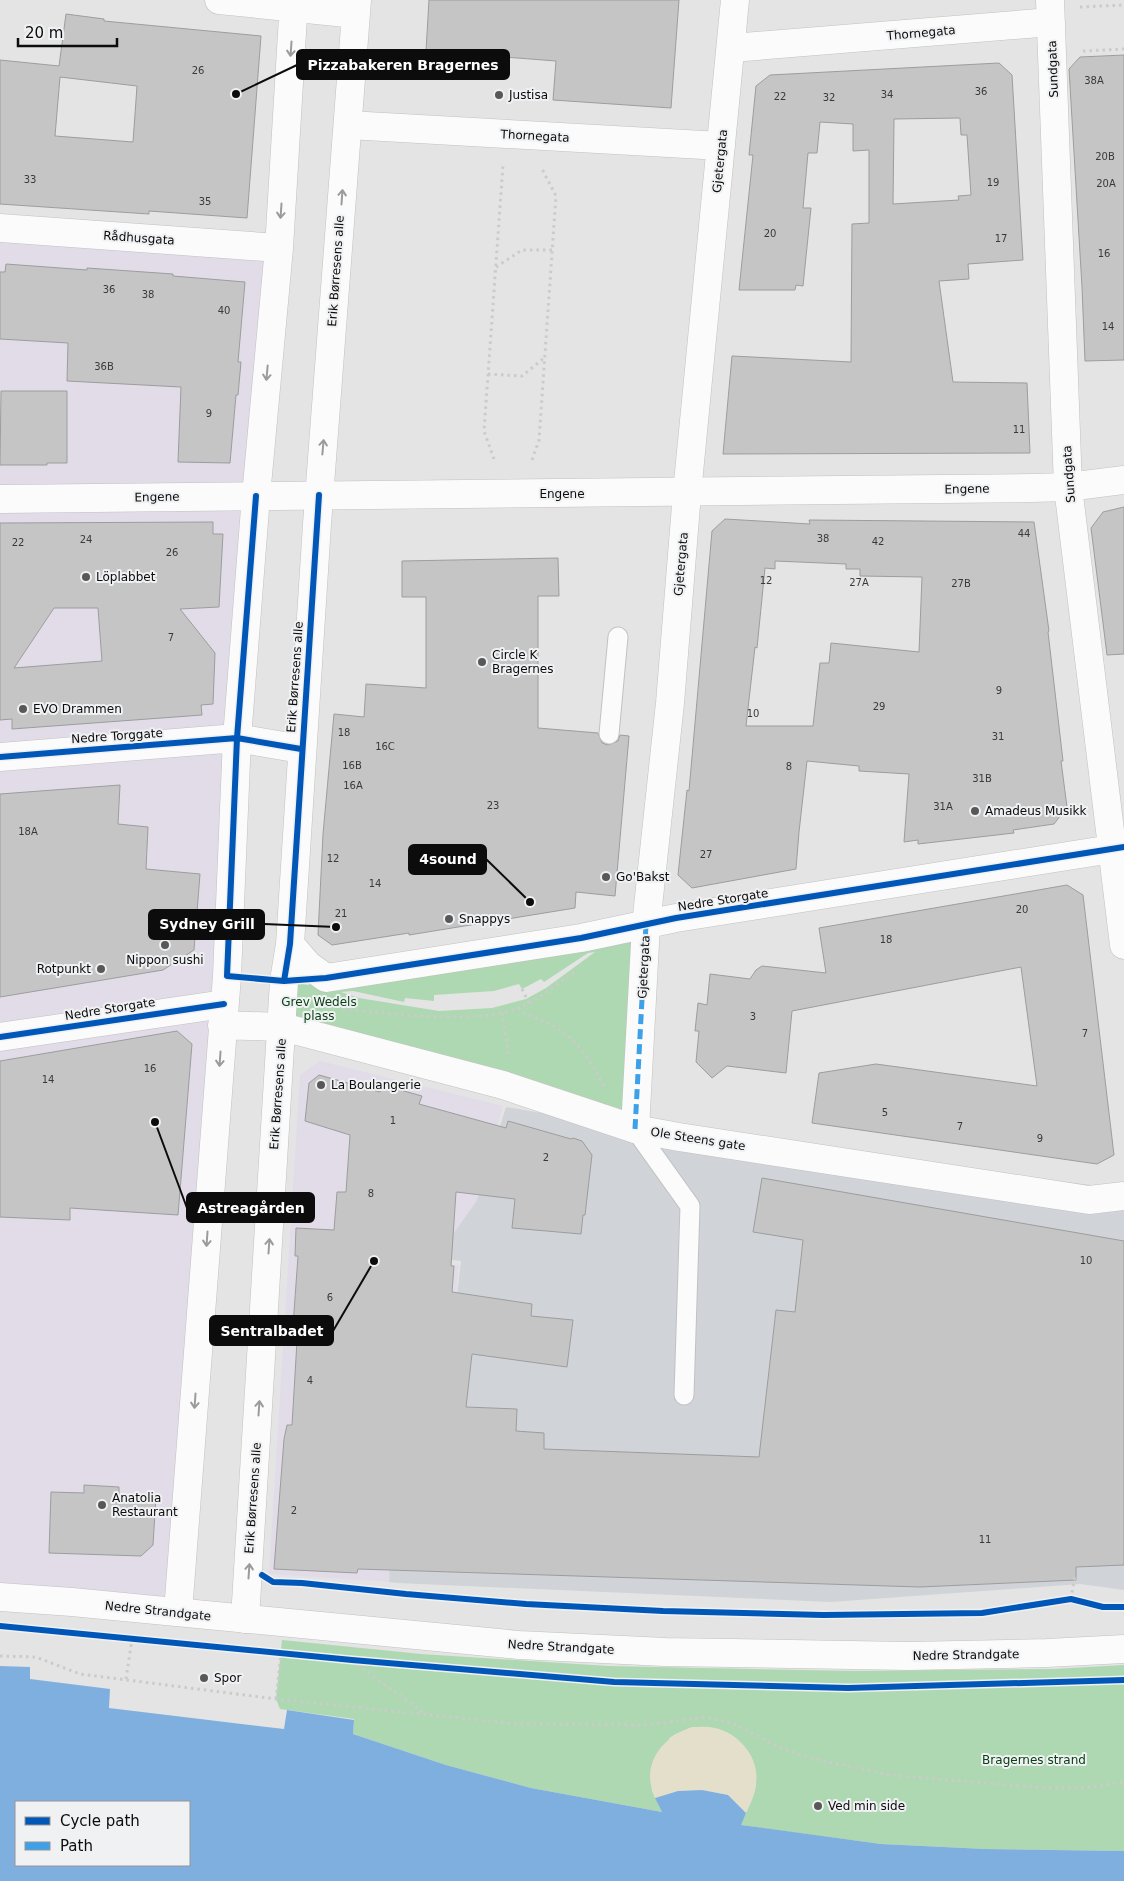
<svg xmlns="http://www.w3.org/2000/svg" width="1124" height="1881" viewBox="0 0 1124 1881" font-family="'DejaVu Sans',sans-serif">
<rect width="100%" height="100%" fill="#e4e4e4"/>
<path fill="#e1dce8" d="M 0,228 L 279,248 L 177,1612 L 0,1597 Z
M 320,1061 L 503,1106 L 476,1202 L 436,1263 L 459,1265 L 450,1355 L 397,1435 L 389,1582 L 269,1574 L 300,1075 Z"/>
<path fill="#d0d4d8" d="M 506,1107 L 636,1129 L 1124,1189 L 1124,1590 L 1080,1584 L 831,1602 L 398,1583 L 389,1582 L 397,1434 L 450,1355 L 461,1261 L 436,1258 L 476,1202 Z"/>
<path fill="#aed8b1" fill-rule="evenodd" d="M 646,925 L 635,1129 L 282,1027 L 284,981 L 308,985 L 326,978 ZM 595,952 L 546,988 L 526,999 L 492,1008 L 439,1011 L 359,998 L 341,992 L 353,991 L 404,1002 L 405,998 L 434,1001 L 434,995 L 494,991 L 519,984 L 522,989 L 541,979 L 544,982 L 588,953 Z
M 282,1640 L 421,1654 L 608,1666 L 854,1671 L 1053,1669 L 1124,1665 L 1124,1851 L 985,1849 L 881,1844 L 740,1825 C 746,1812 756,1796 756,1782 C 757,1746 719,1718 685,1730 C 680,1732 672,1735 669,1739 C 663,1748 656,1779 652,1791 L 662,1812 L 531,1788 L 446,1765 L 353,1734 L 354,1719 L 280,1709 L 276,1699 Z"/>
<path fill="#e4dfcb" d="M 692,1727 C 699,1727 708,1726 715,1728 C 739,1733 760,1758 756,1783 C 755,1793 750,1803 746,1813 L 728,1795 L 702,1790 L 678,1791 L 655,1798 C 640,1765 661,1738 692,1727 Z"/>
<path fill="#7fafdf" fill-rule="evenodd" d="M 0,1666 L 30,1667 L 30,1679 L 110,1689 L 109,1708 L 284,1729 L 287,1710 L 354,1720 L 353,1734 L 446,1765 L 531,1788 L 662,1812 L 655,1798 L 678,1791 L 702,1790 L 728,1795 L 746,1813 L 741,1825 L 881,1844 L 985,1849 L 1124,1851 L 1124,1881 L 0,1881 ZM 16,1802 L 189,1802 L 189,1865 L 16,1865 Z"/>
<path fill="#c5c5c6" stroke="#9c9d9d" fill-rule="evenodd" d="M 429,0 L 679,0 L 671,108 L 553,100 L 556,61 L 426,51 Z
M 66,14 L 104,19 L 104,21 L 261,36 L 247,218 L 149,211 L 149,214 L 0,204 L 0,60 L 59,66 ZM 60,77 L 137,86 L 133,142 L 55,136 Z
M 1124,55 L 1124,360 L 1085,361 L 1082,287 L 1069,69 L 1080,57 Z
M 999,63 L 1012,75 L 1023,260 L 968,264 L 969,279 L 939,281 L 953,382 L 1027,383 L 1030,453 L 723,454 L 732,356 L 851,362 L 852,224 L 869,223 L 869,150 L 853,151 L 853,124 L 820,122 L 817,153 L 808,153 L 803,208 L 811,208 L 803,286 L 796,285 L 795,290 L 739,290 L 753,155 L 749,155 L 756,86 L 770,75 ZM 960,118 L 961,135 L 967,135 L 971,195 L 958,196 L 959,200 L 893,204 L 894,119 Z
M 6,264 L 87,270 L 87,268 L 173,274 L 173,276 L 245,282 L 238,362 L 241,362 L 238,395 L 236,395 L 230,463 L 178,462 L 181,387 L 67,381 L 68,343 L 0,339 L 0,272 L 5,272 Z
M 1,391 L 67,391 L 67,463 L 47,463 L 47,465 L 0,465 Z
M 1124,507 L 1124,654 L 1107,655 L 1091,528 L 1103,512 Z
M 725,519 L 810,524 L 809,520 L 1034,522 L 1049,631 L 1048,632 L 1063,761 L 1061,761 L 1067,807 L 1054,824 L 1013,830 L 1014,833 L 918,844 L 918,840 L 904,842 L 909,774 L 859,771 L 859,766 L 807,761 L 799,832 L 796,869 L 692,888 L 678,875 L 687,790 L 689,791 L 712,531 ZM 775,561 L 846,564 L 846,569 L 860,569 L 860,576 L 922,577 L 919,652 L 831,643 L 829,663 L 820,663 L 813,726 L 746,726 L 755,647 L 757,648 L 765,568 L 775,569 Z
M 213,522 L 213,534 L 223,534 L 219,607 L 180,609 L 215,653 L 213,704 L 201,705 L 202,715 L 12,729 L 12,719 L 0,720 L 0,523 ZM 54,608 L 98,608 L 102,661 L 14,668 Z
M 558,558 L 559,596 L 538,596 L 538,728 L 598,733 L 602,743 L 608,745 L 618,741 L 620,735 L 629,736 L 615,896 L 576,892 L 575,908 L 409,935 L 409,933 L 332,945 L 318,935 L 323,834 L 334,714 L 364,717 L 366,684 L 426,688 L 426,597 L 402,597 L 402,561 Z
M 120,785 L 118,824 L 148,827 L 146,869 L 200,874 L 194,950 L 163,970 L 0,997 L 0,794 Z
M 1067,885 L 1083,895 L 1114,1155 L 1097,1164 L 812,1123 L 819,1073 L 876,1064 L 1037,1086 L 1021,967 L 792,1011 L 786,1073 L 727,1066 L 712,1078 L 696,1062 L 699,1031 L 695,1031 L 698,1003 L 707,1005 L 710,974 L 750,979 L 756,970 L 762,966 L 826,973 L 819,928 Z
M 177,1031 L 192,1044 L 178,1215 L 70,1208 L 70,1220 L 0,1217 L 0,1061 Z
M 319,1075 L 380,1092 L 382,1085 L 422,1096 L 419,1104 L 506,1128 L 508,1121 L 571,1139 L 573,1138 L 582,1141 L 592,1155 L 585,1215 L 583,1215 L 581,1234 L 512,1228 L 515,1199 L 456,1192 L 451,1266 L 454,1266 L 452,1292 L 532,1304 L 531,1316 L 573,1320 L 567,1367 L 472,1354 L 466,1407 L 517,1409 L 516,1431 L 544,1433 L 544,1449 L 759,1457 L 776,1310 L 795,1312 L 803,1240 L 753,1232 L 762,1178 L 1124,1241 L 1124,1565 L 1076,1567 L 1076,1580 L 920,1587 L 358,1569 L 357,1573 L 274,1569 L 284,1439 L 287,1425 L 292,1425 L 297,1341 L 292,1340 L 298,1256 L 295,1256 L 296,1228 L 334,1230 L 337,1192 L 346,1192 L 350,1135 L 305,1121 L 309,1083 Z
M 84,1485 L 119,1487 L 119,1495 L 156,1496 L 153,1545 L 141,1556 L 49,1553 L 51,1492 L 84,1493 Z"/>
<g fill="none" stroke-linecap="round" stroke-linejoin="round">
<defs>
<path id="service" d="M 609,734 L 618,637
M 635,1129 L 690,1206 L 684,1395"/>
<path id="pedestrian" d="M 0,1037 L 224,1004
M 635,1129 L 646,925"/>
<path id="minor" d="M 219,0 L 356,14
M 1050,0 L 1068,487 L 1124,945
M 732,48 L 1051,22
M 348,125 L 721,146
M 0,228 L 279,248
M 0,757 L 237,738 L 301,749
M 646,925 L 670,703 L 687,493 L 735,0
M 290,944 L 308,965 L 326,978 L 581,938 L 676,918 L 1124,847
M 222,1025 L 282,1027 L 313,1035 L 503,1085 L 635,1129 L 679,1137 L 1089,1200 L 1124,1196
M 178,1612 L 227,976 L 237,738 L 256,496 L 279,248 L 294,0
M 245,1619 L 284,981 L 290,944 L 317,524 L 357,0"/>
<path id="tertiary" d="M 0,499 L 1031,488 L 1068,487 L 1124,480
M 0,1597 L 72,1602 L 519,1645 L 665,1652 L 909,1656 L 1047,1653 L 1124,1649"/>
</defs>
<use href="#service" stroke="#c1c1c1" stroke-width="21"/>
<use href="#pedestrian" stroke="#c1c1c1" stroke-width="29"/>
<use href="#minor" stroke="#c1c1c1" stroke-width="29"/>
<use href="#tertiary" stroke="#c1c1c1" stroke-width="29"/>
<path stroke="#cbcbcb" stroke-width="3" stroke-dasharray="2.5 4" stroke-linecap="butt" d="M 1080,7 L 1124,5
M 1083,51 L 1124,49
M 496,267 L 522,250 L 553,250
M 488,374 L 522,376 L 544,358
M 494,459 L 484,431 L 503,165
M 532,460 L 539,440 L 556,196 L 541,167
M 522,989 L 529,1003
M 519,1008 L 521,1012 C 555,1026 569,1030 590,1062 C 596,1069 598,1078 604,1086
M 343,1009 C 395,1013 473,1026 521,1007 C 540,999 558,983 575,971
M 502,1013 L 509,1056
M 1071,1599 L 1075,1575
M 0,1656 L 36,1657 L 80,1674 L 276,1699 L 518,1724 L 644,1725 L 706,1717 L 735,1724 L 778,1747 L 811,1758 L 890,1775 L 1048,1788 L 1084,1788 L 1124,1782
M 352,1661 L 424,1713
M 126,1679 L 132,1639
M 276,1699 L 281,1653"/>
<use href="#service" stroke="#fbfbfb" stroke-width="19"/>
<use href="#pedestrian" stroke="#fbfbfb" stroke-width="28"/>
<use href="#minor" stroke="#fbfbfb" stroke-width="28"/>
<use href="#tertiary" stroke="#fbfbfb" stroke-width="28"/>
<path stroke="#3ca1e9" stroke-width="5" stroke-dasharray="10 5" stroke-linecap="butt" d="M 635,1129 L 646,925"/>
<defs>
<path id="cycleway" d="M 256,496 L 237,738 L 227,976 L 284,981 L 326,978 L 581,938 L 676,918 L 1124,847
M 0,757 L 237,738 L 301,749
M 284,981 L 290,944 L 319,495
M 0,1037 L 224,1004
M 262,1575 L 273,1582 L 302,1583 L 406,1594 L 526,1604 L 663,1611 L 823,1615 L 982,1613 L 1071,1599 L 1103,1607 L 1124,1607
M 0,1626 L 352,1660 L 614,1682 L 848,1688 L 1124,1680"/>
</defs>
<use href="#cycleway" stroke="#f0f1f3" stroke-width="9"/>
<use href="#cycleway" stroke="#0057b8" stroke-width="6"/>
</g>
<defs><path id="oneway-shaft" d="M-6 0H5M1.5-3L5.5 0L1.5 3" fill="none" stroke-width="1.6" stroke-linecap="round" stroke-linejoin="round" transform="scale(1.25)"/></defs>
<g stroke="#9b9b9c">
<use href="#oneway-shaft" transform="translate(291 49) rotate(94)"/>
<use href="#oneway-shaft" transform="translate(342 197) rotate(-86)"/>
<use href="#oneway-shaft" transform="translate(281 211) rotate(94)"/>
<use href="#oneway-shaft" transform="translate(267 373) rotate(95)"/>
<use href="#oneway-shaft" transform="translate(323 447) rotate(-85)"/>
<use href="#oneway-shaft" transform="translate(220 1059) rotate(94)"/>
<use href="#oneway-shaft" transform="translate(207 1239) rotate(94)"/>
<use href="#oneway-shaft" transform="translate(269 1246) rotate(-86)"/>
<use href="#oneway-shaft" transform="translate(195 1401) rotate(94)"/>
<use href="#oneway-shaft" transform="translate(259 1408) rotate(-86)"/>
<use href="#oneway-shaft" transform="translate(249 1571) rotate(-86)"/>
</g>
<g fill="#585858" stroke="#f0f1f3" stroke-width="2">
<circle cx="499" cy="95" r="5"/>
<circle cx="86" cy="577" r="5"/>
<circle cx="482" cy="662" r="5"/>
<circle cx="23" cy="709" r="5"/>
<circle cx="975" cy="811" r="5"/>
<circle cx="606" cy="877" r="5"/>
<circle cx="449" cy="919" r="5"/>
<circle cx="165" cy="945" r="5"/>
<circle cx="101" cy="969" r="5"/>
<circle cx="321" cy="1085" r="5"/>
<circle cx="102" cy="1505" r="5"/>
<circle cx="204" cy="1678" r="5"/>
<circle cx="818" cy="1806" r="5"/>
</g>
<g text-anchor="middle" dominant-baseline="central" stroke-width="4" stroke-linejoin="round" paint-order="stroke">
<g font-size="10" fill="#3a3a3b">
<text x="198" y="70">26</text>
<text x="1094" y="80">38A</text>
<text x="981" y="91">36</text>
<text x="887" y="94">34</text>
<text x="780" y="96">22</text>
<text x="829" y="97">32</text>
<text x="1105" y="156">20B</text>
<text x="30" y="179">33</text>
<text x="993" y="182">19</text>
<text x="1106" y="183">20A</text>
<text x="205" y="201">35</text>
<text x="770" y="233">20</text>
<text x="1001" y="238">17</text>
<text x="1104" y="253">16</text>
<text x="109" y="289">36</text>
<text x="148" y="294">38</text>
<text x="224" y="310">40</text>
<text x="1108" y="326">14</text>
<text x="104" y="366">36B</text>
<text x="209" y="413">9</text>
<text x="1019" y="429">11</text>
<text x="1024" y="533">44</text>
<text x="823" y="538">38</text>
<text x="86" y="539">24</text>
<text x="878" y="541">42</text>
<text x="18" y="542">22</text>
<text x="172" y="552">26</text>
<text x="766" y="580">12</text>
<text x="859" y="582">27A</text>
<text x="961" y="583">27B</text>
<text x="171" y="637">7</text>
<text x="999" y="690">9</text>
<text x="879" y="706">29</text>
<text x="753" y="713">10</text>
<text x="344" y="732">18</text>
<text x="998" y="736">31</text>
<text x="385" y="746">16C</text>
<text x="352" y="765">16B</text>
<text x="789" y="766">8</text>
<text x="982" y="778">31B</text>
<text x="353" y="785">16A</text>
<text x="493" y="805">23</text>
<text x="943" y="806">31A</text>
<text x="28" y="831">18A</text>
<text x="706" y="854">27</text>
<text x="333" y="858">12</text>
<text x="375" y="883">14</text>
<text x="1022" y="909">20</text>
<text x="341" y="913">21</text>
<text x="886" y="939">18</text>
<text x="753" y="1016">3</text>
<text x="1085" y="1033">7</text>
<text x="150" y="1068">16</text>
<text x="48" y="1079">14</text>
<text x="885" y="1112">5</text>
<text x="393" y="1120">1</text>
<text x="960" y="1126">7</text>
<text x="1040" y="1138">9</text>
<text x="546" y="1157">2</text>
<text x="371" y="1193">8</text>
<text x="1086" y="1260">10</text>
<text x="330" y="1297">6</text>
<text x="310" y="1380">4</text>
<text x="294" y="1510">2</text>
<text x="985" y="1539">11</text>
</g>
<g font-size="12" fill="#0c0c0d" stroke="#f0f1f3">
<text transform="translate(921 33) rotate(-5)">Thornegata</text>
<text transform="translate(1053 69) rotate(-92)">Sundgata</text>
<text transform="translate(535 136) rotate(3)">Thornegata</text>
<text transform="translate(720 161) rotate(-84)">Gjetergata</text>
<text transform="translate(139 238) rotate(4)">Rådhusgata</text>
<text transform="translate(336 271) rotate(-86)">Erik Børresens alle</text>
<text transform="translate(1069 474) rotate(-94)">Sundgata</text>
<text transform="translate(967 489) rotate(-1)">Engene</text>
<text x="562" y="494">Engene</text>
<text transform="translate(157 497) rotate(-1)">Engene</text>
<text transform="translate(681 564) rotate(-85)">Gjetergata</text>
<text transform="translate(295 677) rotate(-86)">Erik Børresens alle</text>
<text transform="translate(117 736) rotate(-4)">Nedre Torggate</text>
<text transform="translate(723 900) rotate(-9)">Nedre Storgate</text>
<text transform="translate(644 967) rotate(-87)">Gjetergata</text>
<text transform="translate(110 1009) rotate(-9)">Nedre Storgate</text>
<text transform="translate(278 1094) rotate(-86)">Erik Børresens alle</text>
<text transform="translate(698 1139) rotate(9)">Ole Steens gate</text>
<text transform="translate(253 1498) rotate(-86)">Erik Børresens alle</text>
<text transform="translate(158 1611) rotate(6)">Nedre Strandgate</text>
<text transform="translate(561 1647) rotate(3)">Nedre Strandgate</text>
<text transform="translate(966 1655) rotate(-1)">Nedre Strandgate</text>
</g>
<g font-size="12" fill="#0c0c0d" stroke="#f0f1f3" text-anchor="start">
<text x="509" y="95">Justisa</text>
<text x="96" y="577">Löplabbet</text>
<text x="492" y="655">Circle K<tspan x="492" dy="14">Bragernes</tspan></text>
<text x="33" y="709">EVO Drammen</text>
<text x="985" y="811">Amadeus Musikk</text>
<text x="616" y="877">Go'Bakst</text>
<text x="459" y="919">Snappys</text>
<text x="165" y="960" text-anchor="middle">Nippon sushi</text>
<text x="91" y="969" text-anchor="end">Rotpunkt</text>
<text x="331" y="1085">La Boulangerie</text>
<text x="112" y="1498">Anatolia<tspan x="112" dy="14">Restaurant</tspan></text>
<text x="214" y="1678">Spor</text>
<text x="828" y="1806">Ved min side</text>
</g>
<g font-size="12" fill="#084114" stroke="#f0f1f3">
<text x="319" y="1002">Grev Wedels<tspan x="319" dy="14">plass</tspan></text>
<text x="1034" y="1760">Bragernes strand</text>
</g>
</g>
<path fill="none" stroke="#0c0c0d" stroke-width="2" d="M236 94L297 65M530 902L486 859M336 927L264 924M155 1122L187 1208M374 1261L333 1331"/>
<g fill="#0c0c0d" stroke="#f0f1f3" stroke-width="2">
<circle cx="236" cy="94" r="5"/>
<circle cx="530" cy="902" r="5"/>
<circle cx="336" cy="927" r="5"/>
<circle cx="155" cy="1122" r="5"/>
<circle cx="374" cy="1261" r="5"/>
</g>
<g fill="#0c0c0d" stroke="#0c0c0d" stroke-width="2">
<rect x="297" y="50" width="212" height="29" rx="5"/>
<rect x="409" y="845" width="77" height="29" rx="5"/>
<rect x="149" y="910" width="115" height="29" rx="5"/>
<rect x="187" y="1193" width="127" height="29" rx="5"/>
<rect x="210" y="1316" width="123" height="29" rx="5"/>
</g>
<g font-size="14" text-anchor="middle" font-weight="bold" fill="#fff">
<text x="403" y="70">Pizzabakeren Bragernes</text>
<text x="448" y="864">4sound</text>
<text x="207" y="929">Sydney Grill</text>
<text x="251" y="1213">Astreagården</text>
<text x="272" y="1336">Sentralbadet</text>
</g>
<rect x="15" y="1801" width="175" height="65" fill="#f0f1f3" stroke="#959597"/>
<rect x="25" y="1817" width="25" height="8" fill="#0057b8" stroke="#959597"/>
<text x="60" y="1826" font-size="15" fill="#0c0c0d">Cycle path</text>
<rect x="25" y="1842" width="25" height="8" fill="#3ca1e9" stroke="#959597"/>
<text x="60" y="1851" font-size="15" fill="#0c0c0d">Path</text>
<path d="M18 38v8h99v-8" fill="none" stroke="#0c0c0d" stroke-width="2.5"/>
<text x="25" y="38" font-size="15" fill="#0c0c0d" stroke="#f0f1f3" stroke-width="4" paint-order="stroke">20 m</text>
</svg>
